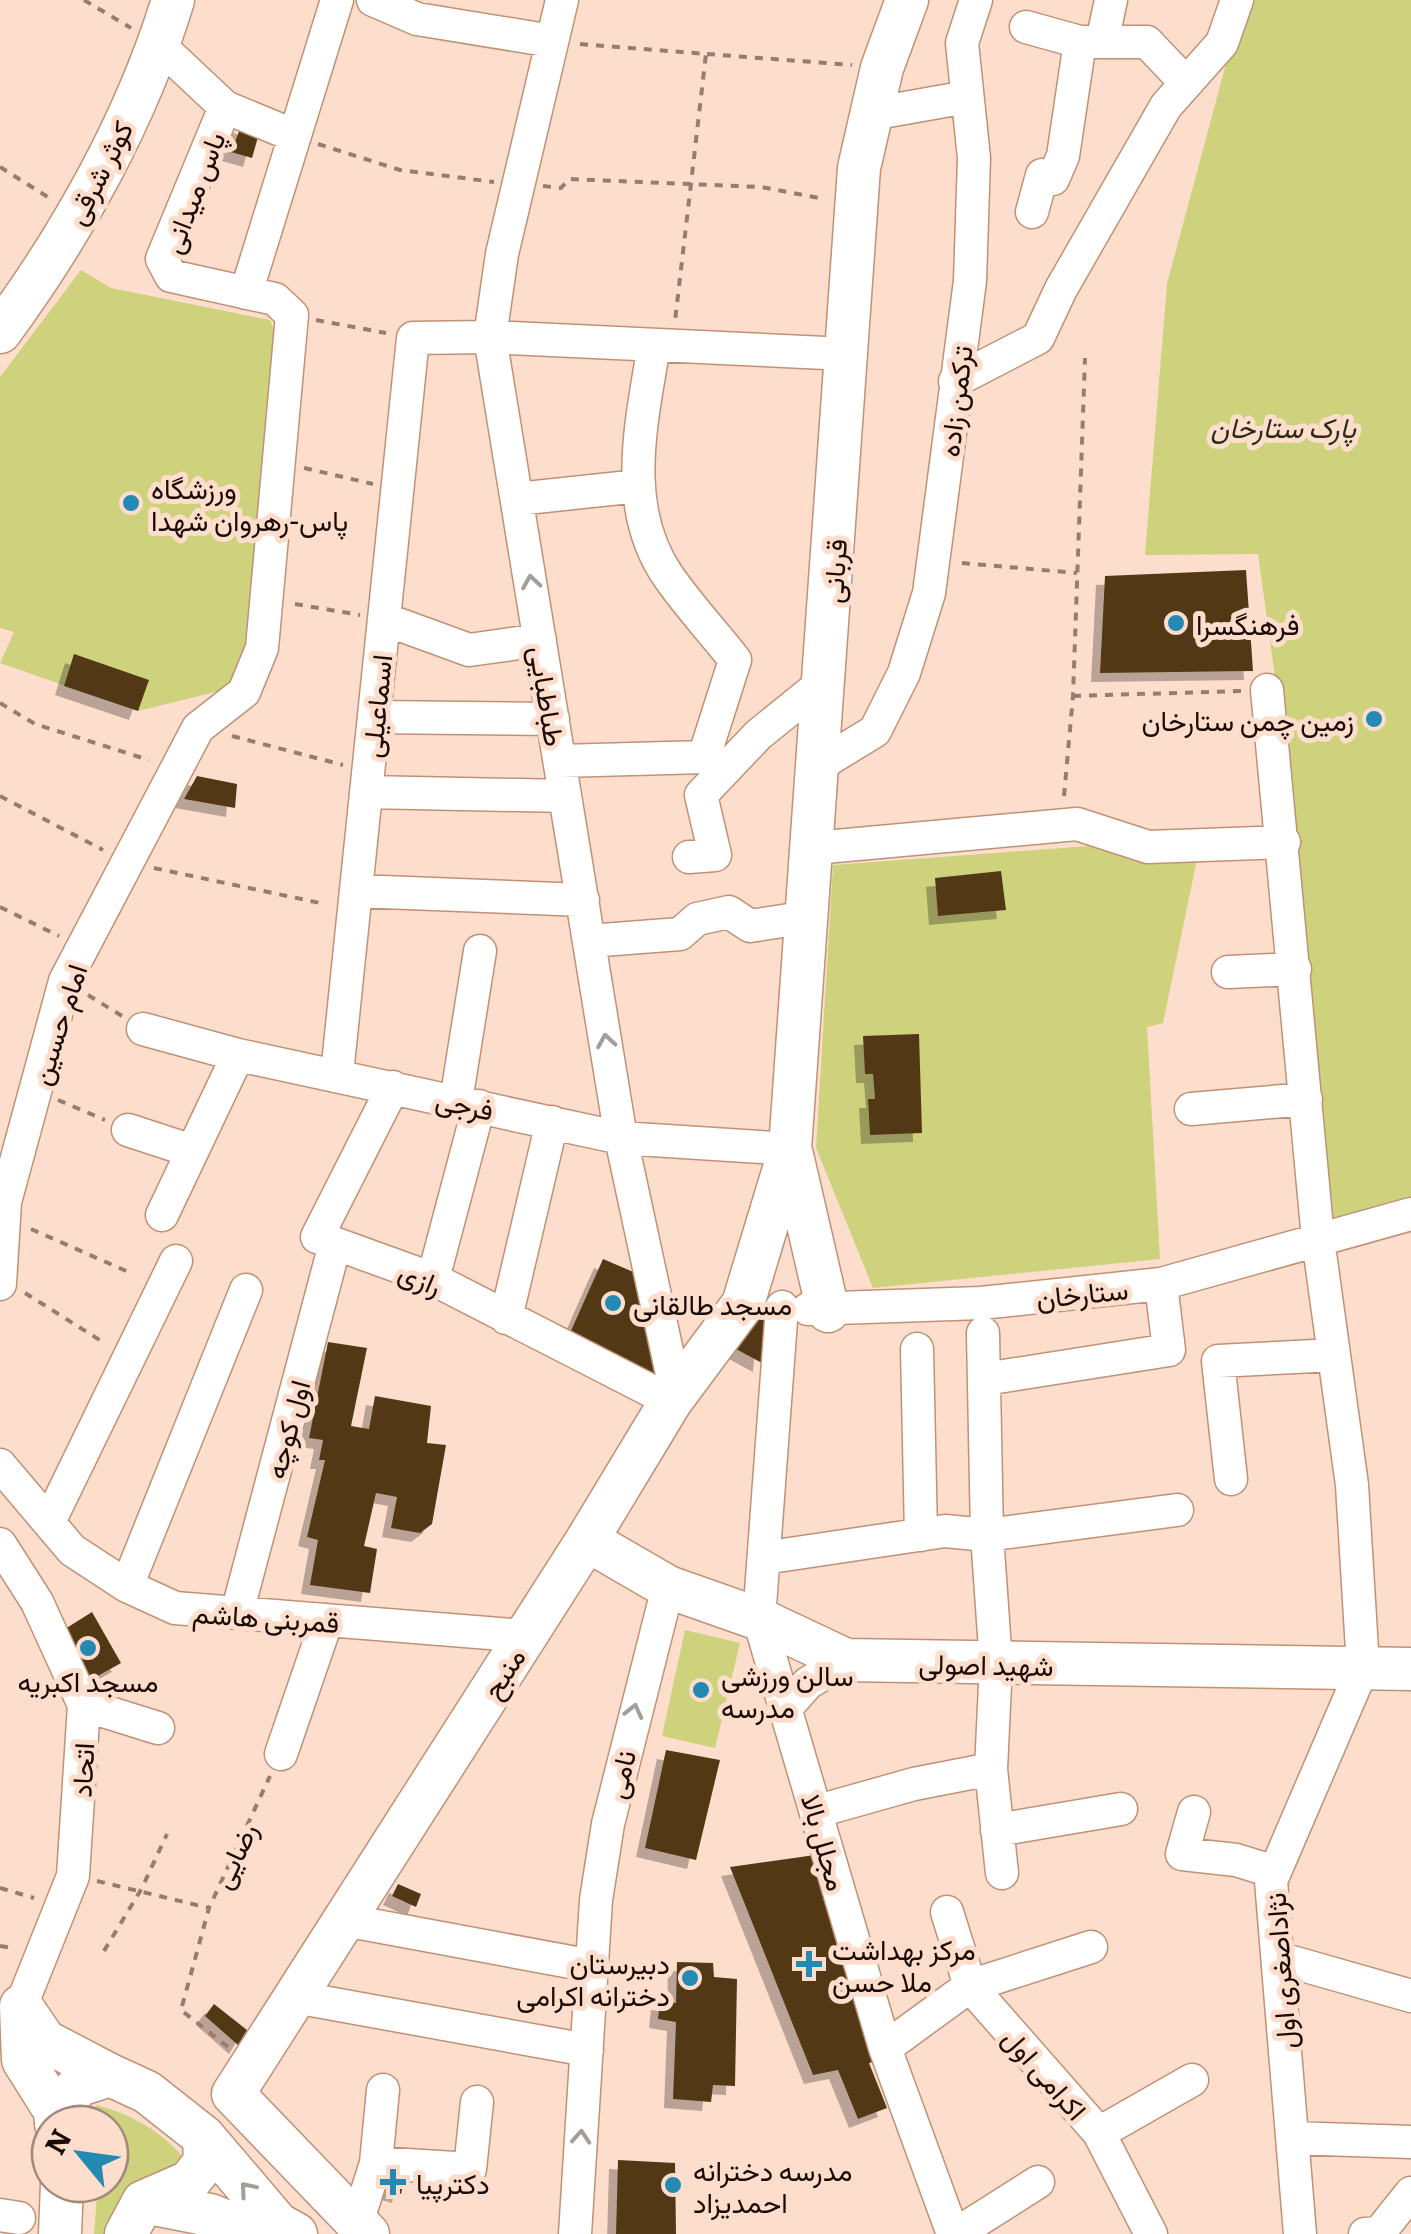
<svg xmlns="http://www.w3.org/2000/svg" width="1411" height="2234" viewBox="0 0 1411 2234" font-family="Literata,Vazirmatn,serif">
<defs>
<filter id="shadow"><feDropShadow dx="-9" dy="9" stdDeviation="0" flood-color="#0004"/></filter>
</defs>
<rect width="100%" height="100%" fill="#fdddcc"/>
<path fill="#ced27d" d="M 1243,0 L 1411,0 L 1411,1203 L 1328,1225 L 1275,677 L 1258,554 L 1145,555 L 1167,284 Z
M 81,270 L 111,288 L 270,320 L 277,337 L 248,651 L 231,688 L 138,711 L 0,663 L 14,632 L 0,628 L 0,377 Z
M 1102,845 L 1199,850 L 1163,1023 L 1147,1027 L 1160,1259 L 873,1288 L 816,1148 L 833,865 Z
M 685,1630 L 740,1643 L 715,1748 L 662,1736 Z
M 96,2105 C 136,2115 169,2136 193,2169 L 115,2234 L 94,2234 L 98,2184 L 110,2184 L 110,2124 L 91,2124 Z"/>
<path fill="#533918" filter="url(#shadow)" d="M 242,124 L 260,130 L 252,158 L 231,152 Z
M 1246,570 L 1253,671 L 1100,673 L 1105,576 Z
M 74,654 L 149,680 L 138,711 L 64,686 Z
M 197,776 L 237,784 L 235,808 L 184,799 Z
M 1001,871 L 1006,910 L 938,916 L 935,878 Z
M 919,1034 L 922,1133 L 870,1135 L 868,1099 L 875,1099 L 873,1074 L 865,1074 L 863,1036 Z
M 603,1259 L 638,1274 L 659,1381 L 570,1333 Z
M 754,1310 L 766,1315 L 762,1363 L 734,1348 Z
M 328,1342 L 367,1348 L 351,1426 L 369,1429 L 375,1396 L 431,1406 L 427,1443 L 446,1445 L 432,1524 L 420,1533 L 391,1528 L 397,1497 L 376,1493 L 364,1546 L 377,1549 L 370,1593 L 310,1585 L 318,1540 L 307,1537 L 325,1460 L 319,1460 L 323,1440 L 309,1438 Z
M 92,1612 L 121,1663 L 80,1686 L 57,1634 Z
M 666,1750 L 720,1760 L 696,1860 L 645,1848 Z
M 815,1855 L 878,2061 L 869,2063 L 887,2108 L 858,2119 L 838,2070 L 813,2075 L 730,1867 Z
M 398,1884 L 421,1894 L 416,1907 L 392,1896 Z
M 677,1962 L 713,1963 L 714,1977 L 737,1979 L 735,2086 L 713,2085 L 711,2102 L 673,2099 L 676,2022 L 658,2019 L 660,2001 L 676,2003 Z
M 214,2004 L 247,2030 L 238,2045 L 205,2016 Z
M 618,2160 L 675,2163 L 676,2234 L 616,2234 Z
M 385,2175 L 405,2176 L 401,2194 L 380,2188 Z"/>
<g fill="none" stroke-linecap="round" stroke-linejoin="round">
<defs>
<path id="minor" d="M 373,0 L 417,19 L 552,41
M 562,0 L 502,254 L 490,337 L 621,1138 L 676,1393
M 1026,27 L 1080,42 L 1147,42 L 1186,83
M 1102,42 L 1111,0
M 225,107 L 295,136
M 871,114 L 967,97
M 1032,212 L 1042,175 L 1053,179 L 1063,156 L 1080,42
M 246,293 L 337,0
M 955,381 L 1038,338 L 1061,289 L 1166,106 L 1222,43 L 1237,0
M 517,499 L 639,486
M 384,619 L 469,650 L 540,640
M 1267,690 L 1318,1239 L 1352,1485 L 1363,1667 L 1271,1881 L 1300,2234
M 374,717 L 553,719
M 560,761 L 704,757 L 735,660 C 713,632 688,605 668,576 C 620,506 642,421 654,345
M 821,764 L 875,731 L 904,673 L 929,593 L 970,281 L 974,158 L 962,43 L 976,0
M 366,792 L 565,796
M 814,848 L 1077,824 L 1148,847 L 1284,842
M 689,857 L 715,855 L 701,795 L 758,735 L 826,680
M 357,891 L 583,900
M 589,941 L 680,934 L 697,919 L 729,912 L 750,926 L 809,917
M 1228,972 L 1295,969
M 143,1029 L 238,1055 L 621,1138 L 790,1149
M 337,1074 L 413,338 L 490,337 L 847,354
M 393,1087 L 317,1237 L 433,1279 L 671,1401
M 456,1101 L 480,951
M 1191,1109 L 1306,1099
M 128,1130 L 192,1151
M 162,1215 L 238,1055
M 433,1279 L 479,1106
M 0,1284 L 5,1202 L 65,981 L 198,728 L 244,692 L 262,648 L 292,315 L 275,299 L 171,276 L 162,259 L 225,107 L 159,45
M 782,1307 L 759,1619 L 885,2048 L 953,2234
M 808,1309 L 981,1303 L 1161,1284 L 1411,1214
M 506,1318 L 552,1122
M 983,1333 L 987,1535 L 996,1664 L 991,1769 L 1002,1873
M 917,1349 L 921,1535
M 985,1379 L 1169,1350 L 1161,1284
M 0,1465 L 72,1550 L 127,1586 L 175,1608 L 526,1636
M 1231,1479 L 1218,1361 L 1334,1355
M 49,1522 L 176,1261
M 0,1544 L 37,1602 L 84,1705 L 73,1876 L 21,2006
M 764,1558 L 945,1531 L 987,1535 L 1177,1510
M 127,1586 L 246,1290
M 237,1613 L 335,1244
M 84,1705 L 158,1728
M 786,1708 L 808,1683 L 846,1660
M 281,1754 L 327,1620
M 818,1811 L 914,1784 L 991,1769
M 1194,1812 L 1182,1854 L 1236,1860 L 1275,1872
M 997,1830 L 1121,1809
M 947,1912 L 970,1986 L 1099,2133 L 1151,2234
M 344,1920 L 592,1966
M 1278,1958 L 1411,1996
M 295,1997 L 587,2050
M 885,2048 L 970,1986 L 1091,1947
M 1099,2133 L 1192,2080
M 1292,2138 L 1411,2142
M 376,2163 L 470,2169 L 477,2102
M 0,2215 L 19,2218
M 357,2223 L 376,2163 L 383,2090
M 575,2234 L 596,1900 L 608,1824 L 668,1587
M 956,2234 L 1038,2182
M 1365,2234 L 1379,2233 L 1411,2193"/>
<path id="major" d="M 0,332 C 73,233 137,118 173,0
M 792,1155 L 828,1311
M 587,1540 L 668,1587 L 759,1619 L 846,1660 L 1411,1669
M 55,2111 L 23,2060 L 21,2006 L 45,2041 L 110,2075
M 56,2124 L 55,2111 L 79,2085 L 110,2075 L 147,2092 L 204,2137 L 205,2162 L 189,2182 L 143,2202 L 126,2234
M 204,2137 L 278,2224 L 296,2234
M 143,2202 L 210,2215 L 258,2234
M 60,2234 L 62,2184
M 368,2234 L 233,2094 L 587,1540 L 671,1401 L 743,1304 L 790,1149 L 859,168 L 882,68 L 907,0"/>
</defs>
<use href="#minor" stroke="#c19176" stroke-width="35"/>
<use href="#major" stroke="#c19176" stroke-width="45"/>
<path stroke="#967d70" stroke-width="4" stroke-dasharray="8 8" stroke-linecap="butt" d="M 84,0 L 131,28
M 580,44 L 706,54 L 675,321
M 707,54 L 852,65
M 318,144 L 400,170 L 494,182
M 0,167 L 51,199
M 543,186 L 561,188 L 569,179 L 761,187 L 824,199
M 316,320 L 386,333
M 304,468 L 373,484
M 962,563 L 1077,573
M 295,604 L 360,615
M 1073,696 L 1242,691
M 0,703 L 35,724 L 149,760
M 232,736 L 343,765
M 0,796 L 103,850
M 1064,796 L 1073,696 L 1085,358
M 154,868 L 325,904
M 0,907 L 59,936
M 88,995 L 122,1016
M 58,1100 L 105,1120
M 31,1229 L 133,1274
M 25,1293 L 106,1344
M 97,1881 L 209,1908
M 0,1888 L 34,1898
M 0,1946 L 13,1948
M 104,1951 L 142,1888 L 167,1834
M 228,2047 L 181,2010 L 209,1908 L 270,1776"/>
<use href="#minor" stroke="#fff" stroke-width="32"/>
<use href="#major" stroke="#fff" stroke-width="42"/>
</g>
<defs><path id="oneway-chevron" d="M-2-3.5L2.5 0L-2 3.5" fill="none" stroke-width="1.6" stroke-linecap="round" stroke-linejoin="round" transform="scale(2.5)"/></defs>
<g stroke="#a49d9a">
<use href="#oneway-chevron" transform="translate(531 582) rotate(-99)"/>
<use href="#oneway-chevron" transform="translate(606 1041) rotate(-99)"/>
<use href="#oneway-chevron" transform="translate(634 1711) rotate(-76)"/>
<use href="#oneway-chevron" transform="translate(581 2137) rotate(-86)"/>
<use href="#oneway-chevron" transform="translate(247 2189) rotate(-130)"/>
</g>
<g fill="#248ab3" stroke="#fdddcc" stroke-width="4">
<circle cx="131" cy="503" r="10"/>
<circle cx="1176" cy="623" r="10"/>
<circle cx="1374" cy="719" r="10"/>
<circle cx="613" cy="1303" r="10"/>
<circle cx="88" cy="1648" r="10"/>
<circle cx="701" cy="1690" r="10"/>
<path d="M804 1949h10v10h10v10h-10v10h-10v-10h-10v-10h10z"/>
<circle cx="690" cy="1978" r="10"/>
<path d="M388 2167h10v10h10v10h-10v10h-10v-10h-10v-10h10z"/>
<circle cx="673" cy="2185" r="10"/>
</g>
<g text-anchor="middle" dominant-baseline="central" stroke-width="10" stroke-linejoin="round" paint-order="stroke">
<g font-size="28" fill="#1c0b03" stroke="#fdddcc">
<text transform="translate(98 172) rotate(-63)">کوثر شرقی</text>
<text transform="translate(192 192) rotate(-69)">پاس میدانی</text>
<text transform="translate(954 401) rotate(-83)">ترکمن زاده</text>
<text transform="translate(833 571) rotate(-86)">قربانی</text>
<text transform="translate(549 696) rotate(81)">طباطبایی</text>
<text transform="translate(375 706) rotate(-84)">اسماعیلی</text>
<text transform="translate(57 1024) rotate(-72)">امام حسین</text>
<text transform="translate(465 1103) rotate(12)">فرجی</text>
<text transform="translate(421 1277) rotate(23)">رازی</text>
<text transform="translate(1082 1292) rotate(-6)">ستارخان</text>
<text transform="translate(286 1429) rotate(-75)">اول کوچه</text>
<text transform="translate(266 1616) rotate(4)">قمربنی هاشم</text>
<text transform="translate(986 1663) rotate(1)">شهید اصولی</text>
<text transform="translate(502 1672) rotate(-57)">منبح</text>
<text transform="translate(81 1770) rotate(-87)">اتحاد</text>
<text transform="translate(619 1774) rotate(-77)">نامی</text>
<text transform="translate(826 1842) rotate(74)">مجلل بالا</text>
<text transform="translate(233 1855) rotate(-65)">رضایی</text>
<text transform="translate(1279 1971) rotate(-94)">نژاداصغری اول</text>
<text transform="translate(1046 2073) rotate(49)">اکرامی اول</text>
</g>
<g font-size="28" font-style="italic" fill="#2b2b16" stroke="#fdddcc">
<text x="1283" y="426">پارک ستارخان</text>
</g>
<g font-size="28" fill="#1c0b03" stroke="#fdddcc" text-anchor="start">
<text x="151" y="487">ورزشگاه<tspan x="151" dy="32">پاس-رهروان شهدا</tspan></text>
<text x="1196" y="623">فرهنگسرا</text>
<text x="1354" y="719" text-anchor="end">زمین چمن ستارخان</text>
<text x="633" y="1303">مسجد طالقانی</text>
<text x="721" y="1674">سالن ورزشی<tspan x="721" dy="32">مدرسه</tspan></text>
<text x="88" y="1680" text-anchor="middle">مسجد اکبریه</text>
<text x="832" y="1948">مرکز بهداشت<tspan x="832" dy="32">ملا حسن</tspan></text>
<text x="670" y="1962" text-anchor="end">دبیرستان<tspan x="670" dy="32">دخترانه اکرامی</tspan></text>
<text x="693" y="2169">مدرسه دخترانه<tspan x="693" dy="32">احمدیزاد</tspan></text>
<text x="416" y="2182">دکترپیا</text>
</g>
</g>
<g transform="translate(80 2154) rotate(299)"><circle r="48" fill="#fdddcc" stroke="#a3897c" stroke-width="2.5"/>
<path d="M0-8L18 38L0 25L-18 38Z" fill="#248ab3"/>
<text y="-15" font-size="28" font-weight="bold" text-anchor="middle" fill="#1c0b03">N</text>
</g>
</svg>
